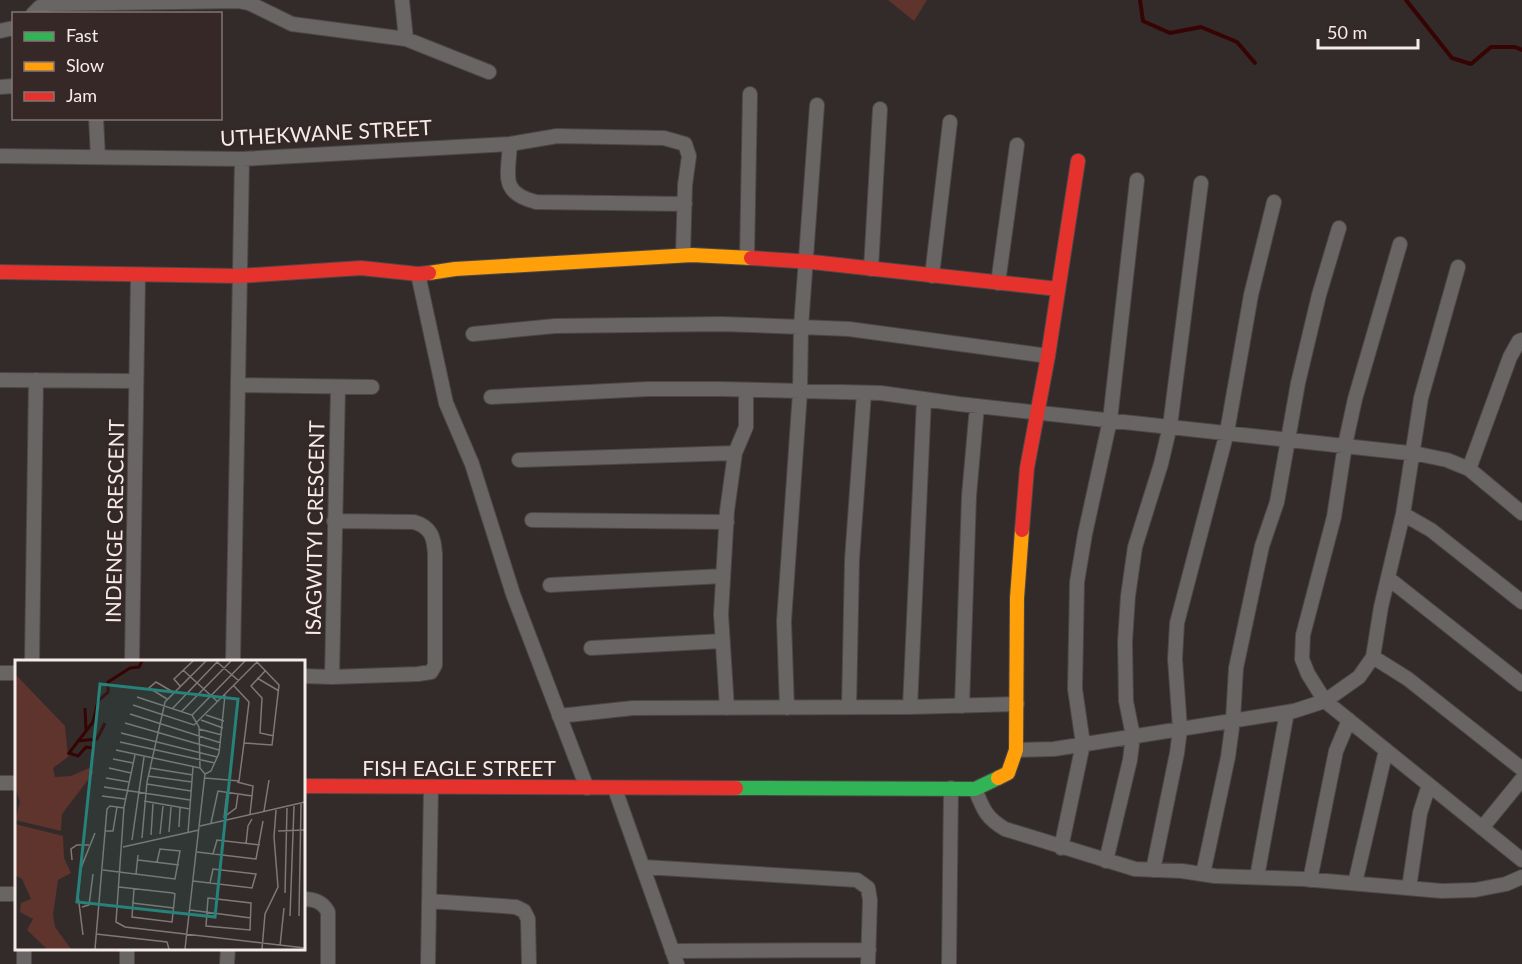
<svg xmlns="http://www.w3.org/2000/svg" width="1522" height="964" viewBox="0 0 1522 964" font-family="Lato,sans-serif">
<rect width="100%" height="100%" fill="#322b2a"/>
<path fill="#5e342d" d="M 888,0 L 927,0 L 914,21 Z"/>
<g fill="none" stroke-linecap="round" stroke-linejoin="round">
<path stroke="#370404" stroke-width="4" d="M 1140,0 L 1143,21 L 1170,33 L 1201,27 L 1237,42 L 1255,63
M 1406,0 L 1452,58 L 1471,64 L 1491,47 L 1515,47 L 1522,50"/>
<defs>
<path id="street" d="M 402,0 L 406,39
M 33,14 L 40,7 L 49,4 L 238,1 L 249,3 L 292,24 L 406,39 L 489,72
M 0,31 L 14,28
M 0,87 L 14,86
M 96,118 L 98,157
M 510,144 C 508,176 500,193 536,202 L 685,204
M 0,156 L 242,159 L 510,144 L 557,136 L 664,138 L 685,144 L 689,156 L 685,185 L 683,255
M 1400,244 L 1355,399 L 1345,445 L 1334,517 L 1303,635 L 1302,659 L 1308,674 L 1325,701 L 1522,860
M 747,258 L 750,94
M 871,269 L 880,109
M 418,274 L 446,403 L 472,464 L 513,594 L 587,788
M 932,276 L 950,122
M 998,283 L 1017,145
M 473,334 L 555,326 L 721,324 L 801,327 L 849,329 L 1048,356
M 0,380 L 136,381
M 238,385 L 372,387
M 491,397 L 648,389 L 721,389 L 881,393 L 959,404 L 1418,454 L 1447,460 L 1469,469 L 1522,513
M 519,460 L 735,453
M 1469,469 L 1510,357 L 1519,341 L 1522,340
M 1403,514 L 1431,530 L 1522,602
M 532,520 L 727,522
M 1388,578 L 1522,684
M 550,585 L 723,576
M 591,648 L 723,641
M 1373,657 L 1408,679 L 1522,769
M 32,661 L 36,380
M 132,661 L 138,276
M 233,661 L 242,159
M 0,673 L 16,673
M 303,676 L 332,677 L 418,674 L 431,672 L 435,665 L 435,554 C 434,537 431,527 414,522 L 334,521
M 332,677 L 338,387
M 962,706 L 969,496 L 977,406
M 849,707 L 852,560 L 864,393
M 910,707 L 924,399
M 727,708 L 721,614 L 727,511 L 735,453 L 746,427 L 746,390
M 787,708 L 784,621 L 800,392 L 801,327 L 817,105
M 559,716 L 633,708 L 910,707 L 1017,704
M 1016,750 L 1054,749 L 1294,711 L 1325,701 L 1359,677 L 1373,657 L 1381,607 L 1403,514 L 1421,398 L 1458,267
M 0,783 L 16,783
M 615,789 L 677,964
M 975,789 C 983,809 986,818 1005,829 L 1135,869 L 1182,871 L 1215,876 L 1303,879 L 1442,891 L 1475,890 L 1506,884 L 1522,877
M 1482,828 L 1522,779
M 1061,848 L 1083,744 L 1075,689 L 1077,582 L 1085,534 L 1110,420 L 1137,180
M 1106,861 L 1130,760 L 1133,736 L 1126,701 L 1125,642 L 1128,596 L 1135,547 L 1161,464 L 1170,426 L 1201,183
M 644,867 L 857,880 L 868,888 L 870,900 L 868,964
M 1153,870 L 1177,753 L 1180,729 L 1175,659 L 1177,623 L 1227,432 L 1251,295 L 1274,202
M 1203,874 L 1228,757 L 1233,720 L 1236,668 L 1262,546 L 1277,502 L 1298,383 L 1319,295 L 1339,228
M 1257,877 L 1287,712
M 1310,880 L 1336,751 L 1349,720
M 1355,883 L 1386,750
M 1409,888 L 1420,813 L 1429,785
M 0,894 L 16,894
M 303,899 C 315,899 323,902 328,912 L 328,964
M 429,901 L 516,907 L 524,911 L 528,919 L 529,964
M 672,951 L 869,950
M 24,964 L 24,948
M 127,964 L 127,948
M 227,964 L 228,948
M 428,964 L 431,788
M 949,964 L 951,788"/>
<path id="fast" d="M 736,788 L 975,789 L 998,778"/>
<path id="slow" d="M 429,273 L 455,269 L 692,255 L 751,258
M 998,778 L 1008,773 L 1016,750 L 1017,598 L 1022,530"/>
<path id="jam" d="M 751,258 L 812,262 L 1058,289
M 0,272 L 239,276 L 361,268 L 418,274 L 429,273
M 1022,530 L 1027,468 L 1048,356 L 1078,161
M 303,786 L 736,788"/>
</defs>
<use href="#street" stroke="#4c4746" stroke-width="16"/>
<use href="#fast" stroke="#4c4746" stroke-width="16"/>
<use href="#slow" stroke="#4c4746" stroke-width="16"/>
<use href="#jam" stroke="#4c4746" stroke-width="16"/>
<use href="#street" stroke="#686564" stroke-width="14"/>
<use href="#fast" stroke="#30b455" stroke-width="14"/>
<use href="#slow" stroke="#ff9f0a" stroke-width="14"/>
<use href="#jam" stroke="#e5322d" stroke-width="14"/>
</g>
<g text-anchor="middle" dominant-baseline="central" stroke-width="5" stroke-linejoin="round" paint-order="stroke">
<g font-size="21" fill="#f5ecea" stroke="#352826">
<text transform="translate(326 132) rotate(-3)">UTHEKWANE STREET</text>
<text transform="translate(114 521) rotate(-89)">INDENGE CRESCENT</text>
<text transform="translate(314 528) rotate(-89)">ISAGWITYI CRESCENT</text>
<text x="459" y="767">FISH EAGLE STREET</text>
</g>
</g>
<g transform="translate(15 660)">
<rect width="290" height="290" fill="#322b2a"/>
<path d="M 0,14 L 50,66 L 53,97 L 38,108 L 40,117 L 56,116 L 74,108 L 79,112 L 47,154 L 46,171 L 0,160 L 5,142 L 0,127 ZM 0,164 L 48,176 L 49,198 L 56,213 L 43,220 L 38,255 L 40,267 L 56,289 L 32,289 L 12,270 L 18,259 L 5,252 L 6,243 L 16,239 L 7,219 L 0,215 Z" fill="#5e342d"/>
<path fill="none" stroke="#370404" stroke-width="3" d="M 70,48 L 71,70M 62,81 L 82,79 L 90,63M 78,88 L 71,87 L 63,96 L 54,93 L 78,62 L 83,41 L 93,32 L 93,22 L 115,8 L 124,7 L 127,1"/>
<path fill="none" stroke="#807877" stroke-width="1.5" d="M 202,2 L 224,21M 168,10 L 203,42M 251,10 L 236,26 L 247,38 L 245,73 L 259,76M 242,18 L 264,31M 165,26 L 159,19 L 178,1M 219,26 L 234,42 L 229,83 L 257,85 L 264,25 L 241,1M 122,37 L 177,55 L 184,67 L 185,108 L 190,114 L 170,289M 152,39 L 134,28 L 141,22 L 158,32M 118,45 L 179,65 L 242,2M 157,49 L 203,1M 166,52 L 216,1M 115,54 L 206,83M 177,55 L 230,1M 191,55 L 209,61M 186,60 L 208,68M 110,63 L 204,90M 184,69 L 207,75M 106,73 L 202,97M 105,82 L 200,103M 101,90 L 185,108M 120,95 L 109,147 L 101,262 L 110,267 L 290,288M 98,99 L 118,103M 94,108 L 116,113M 135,108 L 178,115M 190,114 L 196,111 L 204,93 L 210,35M 133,116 L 177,122M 91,118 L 114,122M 190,118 L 224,121 L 229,83M 222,122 L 238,126 L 237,136M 132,124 L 176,131M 89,127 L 175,140M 87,136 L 110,139M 129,141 L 175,149M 249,151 L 254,120M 209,157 L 221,148 L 223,134M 209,158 L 212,132M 196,163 L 203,131 L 237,136 L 235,154M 185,166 L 290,142M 164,167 L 165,148M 90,171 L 98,171 L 102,147M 263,171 L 290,170M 154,172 L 156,147M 173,173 L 178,107M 145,174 L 148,146M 136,175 L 138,144M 127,178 L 132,122 L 150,42 L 191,1M 117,180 L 129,97M 231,184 L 233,166 L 237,159M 108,187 L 184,170M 182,192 L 241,199 L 248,161M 198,194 L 202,180 L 245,185M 57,200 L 56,189 L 62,185 L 74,185M 123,200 L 164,205M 88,210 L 160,219 L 165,191 L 145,189 L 142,202M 121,214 L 123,195M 178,221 L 237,228 L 241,214 L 198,209 L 195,223M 104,227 L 158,233 L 160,234 L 157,262 L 117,257 L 119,229M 270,233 L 272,148M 193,238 L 236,243 L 235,270 L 191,266 ZM 117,243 L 159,248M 67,247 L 74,245 L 78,214M 175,250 L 236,258M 275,256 L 279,146M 284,256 L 286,144M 81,274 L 152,282 L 154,289M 68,275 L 63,235 L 66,208 L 80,173M 265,286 L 269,248M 80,289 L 92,149 L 95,146 L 109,148M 247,289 L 250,254 L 263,227 L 259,177 L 261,150"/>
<path fill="#26827a" fill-opacity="0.15" stroke="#26827a" stroke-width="3" d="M 85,24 L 223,39 L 200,257 L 62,242 Z"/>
<rect width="290" height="290" fill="none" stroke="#f5ecea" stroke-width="3"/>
</g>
<rect x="12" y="12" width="210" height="108" fill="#352826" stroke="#827674" stroke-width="1.5"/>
<rect x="24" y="32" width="30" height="9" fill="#30b455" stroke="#827674" stroke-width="1.5"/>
<text x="66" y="42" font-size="18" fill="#f5ecea">Fast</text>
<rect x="24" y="62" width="30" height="9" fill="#ff9f0a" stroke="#827674" stroke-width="1.5"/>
<text x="66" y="72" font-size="18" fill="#f5ecea">Slow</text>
<rect x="24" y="92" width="30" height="9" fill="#e5322d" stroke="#827674" stroke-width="1.5"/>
<text x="66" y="102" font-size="18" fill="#f5ecea">Jam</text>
<path d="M1318 39v9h100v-9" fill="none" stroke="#f5ecea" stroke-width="3"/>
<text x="1327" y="39" font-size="18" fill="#f5ecea" stroke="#352826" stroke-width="4.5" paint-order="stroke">50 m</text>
</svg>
